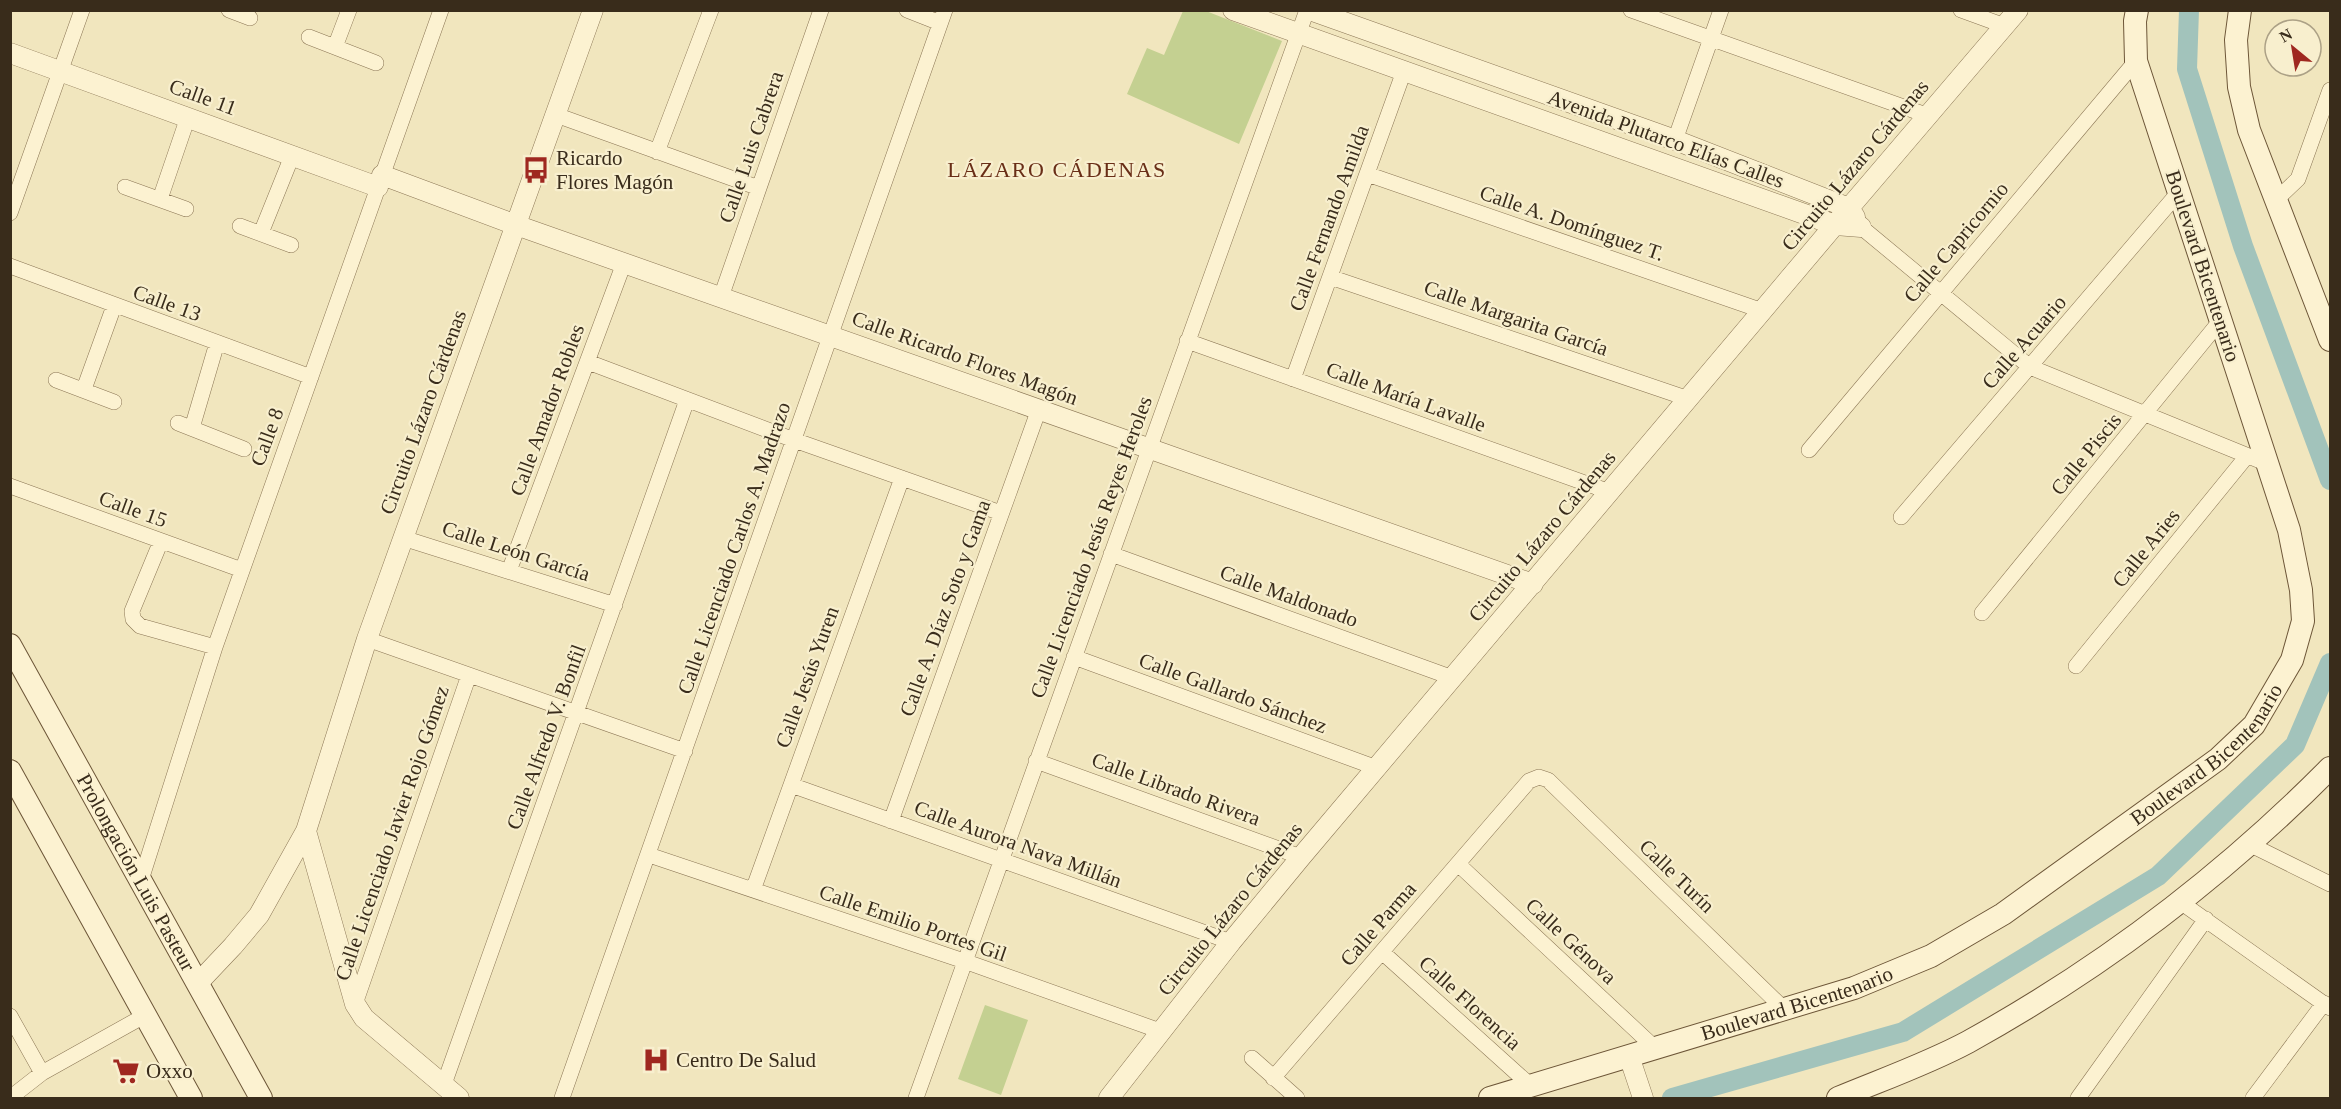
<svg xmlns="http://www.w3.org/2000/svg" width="2341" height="1109" viewBox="0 0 2341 1109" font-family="'Times New Roman',serif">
<rect width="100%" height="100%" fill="#f1e6be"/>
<path fill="#c4d091" d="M 1183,11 L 1206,11 L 1282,41 L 1239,144 L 1127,94 L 1147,48 L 1164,55 Z
M 985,1005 L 1028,1020 L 1001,1095 L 958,1079 Z"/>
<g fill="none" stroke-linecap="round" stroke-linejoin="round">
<path stroke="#a2c3bb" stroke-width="20" d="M 2189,10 L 2187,69 L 2243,246 L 2330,480
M 1672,1098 L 1903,1032 L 2158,876 L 2295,745 L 2330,663"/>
<defs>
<path id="minor" d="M 229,10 L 250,18
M 907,10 L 940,23
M 1631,10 L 1929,116
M 1961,10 L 2005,26
M 309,37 L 376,63
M 335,47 L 349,10
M 556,115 L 759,188
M 1675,140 L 1721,10
M 657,152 L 711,10
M 1367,174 L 1763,311
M 125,187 L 186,209
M 160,199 L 188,117
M 2276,200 L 2298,179 L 2330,90
M 10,213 L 82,10
M 240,226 L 291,245
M 1861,227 L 2030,367 L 2268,464
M 261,233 L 292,156
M 10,266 L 311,377
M 1330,277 L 1689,399
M 721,297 L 821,10
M 1187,341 L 1610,492
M 588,362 L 794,440 L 1001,513
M 1293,379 L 1404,71
M 56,380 L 114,402
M 84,389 L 114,306
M 178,423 L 244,449
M 192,428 L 217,343
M 1809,450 L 2136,61
M 10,486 L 242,570
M 1901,517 L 2179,192
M 403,538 L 615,605
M 161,541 L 132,611 L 133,619 L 140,626 L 215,647
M 1111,554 L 1453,678
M 509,571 L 624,263
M 1982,613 L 2221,320
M 367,639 L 685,751
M 1074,657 L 1377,768
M 2076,666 L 2247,456
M 1036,761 L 1301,857
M 791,785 L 1231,942
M 891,821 L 1039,409
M 2249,844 L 2330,884
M 649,855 L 964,961 L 1163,1032
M 1458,864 L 1655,1048
M 141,880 L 215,647 L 441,10
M 753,890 L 902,478
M 2179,901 L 2330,1008
M 1382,952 L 1531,1086
M 355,1004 L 469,675
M 10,1016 L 42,1073
M 1252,1058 L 1297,1098
M 1273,1078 L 1529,781 L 1539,777 L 1548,780 L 1784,1009
M 443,1087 L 687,400
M 10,1098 L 42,1073 L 144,1016
M 562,1098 L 945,10
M 916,1098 L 1307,10
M 2078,1098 L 2206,919
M 2253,1098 L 2324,1003"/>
<path id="tertiary" d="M 1233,10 L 1835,225 L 1861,227
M 1310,10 L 1675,140 L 1849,208 L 1855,217
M 10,53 L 378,187
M 382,175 L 516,225 L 1533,584
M 306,831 L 355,1004 L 364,1018 L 459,1098
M 198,983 L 233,946 L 259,915 L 306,831 L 367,639 L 593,10
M 1629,1056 L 1643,1098
M 1109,1098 L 1231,942 L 1301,857 L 1849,208 L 2018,10"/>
<g id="secondary">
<path d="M 2240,10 L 2236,40 L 2239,87 L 2249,130 L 2330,340"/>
<path id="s1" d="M 10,645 L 261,1098"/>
<path d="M 10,771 L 191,1098"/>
<path id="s2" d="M 1490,1098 L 1854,988 L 1931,956 L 2003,914 L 2218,759 L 2254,725 L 2292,660 L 2303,621 L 2301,590 L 2289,530 L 2136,61 L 2135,21 L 2137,10"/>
<path d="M 1838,1098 C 1881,1080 1927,1064 1968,1042 C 2100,969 2224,875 2330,768"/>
</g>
</defs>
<use href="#minor" stroke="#8b7655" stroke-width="16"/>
<use href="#tertiary" stroke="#8b7655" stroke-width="21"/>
<use href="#secondary" stroke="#6d5638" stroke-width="24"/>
<use href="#minor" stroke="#fcf2d1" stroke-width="15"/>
<use href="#tertiary" stroke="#fcf2d1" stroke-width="20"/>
<use href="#secondary" stroke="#fcf2d1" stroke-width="22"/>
</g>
<defs>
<symbol id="bus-bare" viewBox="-9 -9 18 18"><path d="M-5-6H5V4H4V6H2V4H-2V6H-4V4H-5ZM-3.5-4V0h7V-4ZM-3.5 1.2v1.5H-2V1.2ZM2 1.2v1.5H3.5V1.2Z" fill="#9f2820" stroke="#f8efce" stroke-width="2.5" paint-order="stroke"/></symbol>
<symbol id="hospital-bare" viewBox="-9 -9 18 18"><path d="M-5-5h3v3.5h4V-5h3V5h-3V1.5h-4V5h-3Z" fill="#9f2820" stroke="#f8efce" stroke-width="2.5" paint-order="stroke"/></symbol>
<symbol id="supermarket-bare" viewBox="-9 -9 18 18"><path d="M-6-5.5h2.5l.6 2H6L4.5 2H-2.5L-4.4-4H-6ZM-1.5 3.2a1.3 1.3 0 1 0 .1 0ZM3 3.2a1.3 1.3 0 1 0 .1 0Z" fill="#9f2820" stroke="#f8efce" stroke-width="2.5" paint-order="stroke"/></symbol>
</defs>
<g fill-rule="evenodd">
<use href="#bus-bare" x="517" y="151" width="38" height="38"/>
<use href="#hospital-bare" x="637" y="1041" width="38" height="38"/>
<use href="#supermarket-bare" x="107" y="1052" width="38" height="38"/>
</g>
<g text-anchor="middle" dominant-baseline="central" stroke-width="4.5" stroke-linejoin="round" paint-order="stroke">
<g font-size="21" fill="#392c1b" stroke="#f8efce">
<text transform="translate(203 97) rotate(20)">Calle 11</text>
<text transform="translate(1666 139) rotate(20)">Avenida Plutarco Elías Calles</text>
<text transform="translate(751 147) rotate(-71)">Calle Luis Cabrera</text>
<text transform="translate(1855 165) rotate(-50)">Circuito Lázaro Cárdenas</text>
<text transform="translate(1329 218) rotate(-70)">Calle Fernando Amilda</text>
<text transform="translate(1572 223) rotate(19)">Calle A. Domínguez T.</text>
<text transform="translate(1956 242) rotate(-50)">Calle Capricornio</text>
<text transform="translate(2203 266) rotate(72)">Boulevard Bicentenario</text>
<text transform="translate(167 303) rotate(20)">Calle 13</text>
<text transform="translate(1516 318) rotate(19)">Calle Margarita García</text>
<text transform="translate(2024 342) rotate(-49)">Calle Acuario</text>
<text transform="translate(965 358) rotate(20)">Calle Ricardo Flores Magón</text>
<text transform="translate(1406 397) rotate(20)">Calle María Lavalle</text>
<text transform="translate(547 410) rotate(-70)">Calle Amador Robles</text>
<text transform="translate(423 412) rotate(-70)">Circuito Lázaro Cárdenas</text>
<text transform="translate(267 437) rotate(-70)">Calle 8</text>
<text transform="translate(2086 454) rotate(-51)">Calle Piscis</text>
<text transform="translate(133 509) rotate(20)">Calle 15</text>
<text transform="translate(1542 536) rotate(-50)">Circuito Lázaro Cárdenas</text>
<text transform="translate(1091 547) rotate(-70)">Calle Licenciado Jesús Reyes Heroles</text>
<text transform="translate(734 548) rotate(-71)">Calle Licenciado Carlos A. Madrazo</text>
<text transform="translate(2146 548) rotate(-51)">Calle Aries</text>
<text transform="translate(516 551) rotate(18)">Calle León García</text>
<text transform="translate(1289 596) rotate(20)">Calle Maldonado</text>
<text transform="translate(945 608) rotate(-70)">Calle A. Díaz Soto y Gama</text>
<text transform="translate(807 677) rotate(-70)">Calle Jesús Yuren</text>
<text transform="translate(1233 693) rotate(20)">Calle Gallardo Sánchez</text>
<text transform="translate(546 737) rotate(-70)">Calle Alfredo V. Bonfil</text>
<text stroke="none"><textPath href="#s2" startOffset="807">Boulevard Bicentenario</textPath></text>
<text transform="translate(1176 789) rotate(20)">Calle Librado Rivera</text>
<text transform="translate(392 833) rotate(-71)">Calle Licenciado Javier Rojo Gómez</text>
<text transform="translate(1018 844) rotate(20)">Calle Aurora Nava Millán</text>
<text stroke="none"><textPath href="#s1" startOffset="260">Prolongación Luis Pasteur</textPath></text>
<text transform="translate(1677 876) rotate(44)">Calle Turín</text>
<text transform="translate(1230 909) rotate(-51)">Circuito Lázaro Cárdenas</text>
<text transform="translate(913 923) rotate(19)">Calle Emilio Portes Gil</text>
<text transform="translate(1378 924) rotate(-49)">Calle Parma</text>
<text transform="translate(1571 941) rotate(43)">Calle Génova</text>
<text transform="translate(1470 1003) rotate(42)">Calle Florencia</text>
<text stroke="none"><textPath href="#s2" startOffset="321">Boulevard Bicentenario</textPath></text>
</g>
<g font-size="21" fill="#392c1b" stroke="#f8efce" text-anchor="start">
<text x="556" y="158">Ricardo<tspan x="556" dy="24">Flores Magón</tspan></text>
<text x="676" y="1060">Centro De Salud</text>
<text x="146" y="1071">Oxxo</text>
</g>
<g font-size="22" letter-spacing="1.5" fill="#692e17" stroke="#f8efce">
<text x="1057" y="169">LÁZARO CÁDENAS</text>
</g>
</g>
<rect width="2341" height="1109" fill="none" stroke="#392c1b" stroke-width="24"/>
<g transform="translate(2293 48) rotate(330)"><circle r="28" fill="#f8efce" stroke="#aca186" stroke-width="1.5"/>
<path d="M0-4.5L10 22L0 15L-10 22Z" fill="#9f2820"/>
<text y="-9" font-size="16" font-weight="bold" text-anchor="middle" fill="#392c1b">N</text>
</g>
</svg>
